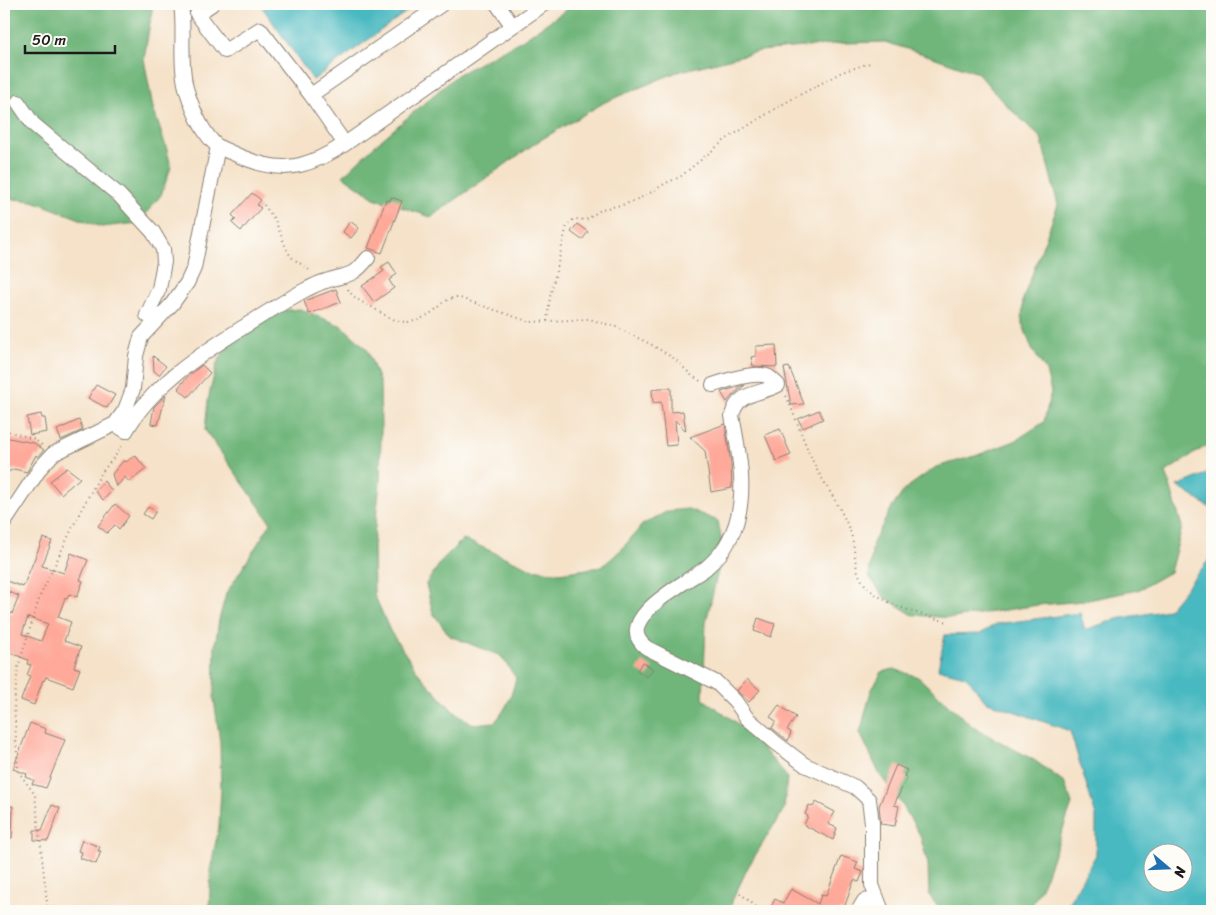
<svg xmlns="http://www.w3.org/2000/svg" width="1216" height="915" viewBox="0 0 1216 915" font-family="Sriracha,sans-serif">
<rect width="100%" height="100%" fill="#fdfcf7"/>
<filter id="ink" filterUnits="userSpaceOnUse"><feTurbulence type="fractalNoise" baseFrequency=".02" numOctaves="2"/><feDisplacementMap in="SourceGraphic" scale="10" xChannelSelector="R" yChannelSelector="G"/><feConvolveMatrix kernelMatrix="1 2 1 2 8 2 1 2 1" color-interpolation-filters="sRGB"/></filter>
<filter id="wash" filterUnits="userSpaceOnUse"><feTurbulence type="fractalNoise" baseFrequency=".0096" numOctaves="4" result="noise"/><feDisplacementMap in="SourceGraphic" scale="20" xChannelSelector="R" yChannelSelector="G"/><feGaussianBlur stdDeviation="1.12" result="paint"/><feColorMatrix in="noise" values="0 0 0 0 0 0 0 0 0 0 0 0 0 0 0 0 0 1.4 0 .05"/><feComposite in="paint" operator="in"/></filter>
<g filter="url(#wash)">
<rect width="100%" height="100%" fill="#f5e2c9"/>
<path fill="#70b67a" stroke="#46694b" d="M 4,4 L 153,4 L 144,59 L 153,108 L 167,150 L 171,167 L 161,195 L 138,223 L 101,227 L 33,201 L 4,198 Z
M 575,4 L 1212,4 L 1212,442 L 1166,472 L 1182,527 L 1170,572 L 1138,590 L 1083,601 L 1038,605 L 953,618 L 913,615 L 884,597 L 869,576 L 873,543 L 891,509 L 905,489 L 936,467 L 975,456 L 1015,441 L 1044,422 L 1051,392 L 1046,371 L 1032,349 L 1022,322 L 1023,299 L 1058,205 L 1041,138 L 1002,101 L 978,73 L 933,57 L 885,42 L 844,43 L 760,51 L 677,72 L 605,102 L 537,142 L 431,217 L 374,198 L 343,176 L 372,148 L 457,75 L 522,40 Z
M 300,309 L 342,326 L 367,349 L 380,384 L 381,429 L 380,482 L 373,545 L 374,594 L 390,631 L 419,674 L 453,711 L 473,724 L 495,722 C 507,708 512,695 516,678 L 501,656 L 450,636 L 433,613 L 426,584 L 443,559 L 463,539 L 532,569 L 559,573 L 602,567 L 622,549 L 642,525 L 668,511 L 688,509 L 718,521 L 723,550 L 706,622 L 703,699 L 737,723 L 759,744 L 787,777 L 784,809 L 748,867 L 732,901 L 731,911 L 209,911 L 211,866 L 219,826 L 221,789 L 220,742 L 214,699 L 215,646 L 219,620 L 226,594 L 271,523 L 205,430 L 208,400 L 217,363 L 237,331 L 264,312 Z
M 894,669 L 918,677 L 973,727 L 1034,760 L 1064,782 L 1072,804 L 1045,879 L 1032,905 L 1024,911 L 941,911 L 929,895 L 928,864 L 920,835 L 903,806 L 880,775 L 860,733 L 871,691 L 882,672 Z"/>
<path fill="#4ab9c1" stroke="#336a6e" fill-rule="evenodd" d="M 260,4 L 417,4 L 313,80 Z
M 1212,468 L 1212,509 L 1177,486 L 1209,473 Z
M 1212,556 L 1212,911 L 1064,911 L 1096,855 L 1096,816 L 1070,731 L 985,701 L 971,682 L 965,676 L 938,669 L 945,635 L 980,634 L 996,624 L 1080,613 L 1085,630 L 1117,619 L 1168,610 ZM 1154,852 L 1184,852 L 1184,882 L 1154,882 Z"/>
<g id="blocks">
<path fill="#fea99a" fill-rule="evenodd" d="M 252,193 L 261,200 L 257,205 L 261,208 L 241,231 L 232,223 L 236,219 L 232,215 Z
M 391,197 L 402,201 L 382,253 L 368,248 L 386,200 L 390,201 Z
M 350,221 L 359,228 L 351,238 L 343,232 Z
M 577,224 L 588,232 L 582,240 L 571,232 Z
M 389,262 L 397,274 L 389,280 L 394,288 L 374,302 L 362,286 L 384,271 L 381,267 Z
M 336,289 L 341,302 L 309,314 L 304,301 Z
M 776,345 L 777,367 L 753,366 L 751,357 L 756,356 L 756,346 Z
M 153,356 L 166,366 L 159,375 L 154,371 Z
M 202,365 L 210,373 L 188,397 L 178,388 L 188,376 Z
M 789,367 L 804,404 L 791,405 L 784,368 Z
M 96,385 L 115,395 L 107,408 L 88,398 Z
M 745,385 L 733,395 L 727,402 L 721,392 Z
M 659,388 L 671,388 L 671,412 L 683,411 L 686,431 L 675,420 L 677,445 L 666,446 L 661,402 L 653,403 L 652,390 Z
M 166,395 L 158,425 L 151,424 L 154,407 Z
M 819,410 L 823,419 L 803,428 L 798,419 Z
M 41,414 L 42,418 L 45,418 L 47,432 L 30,435 L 27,417 Z
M 79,420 L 83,430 L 61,440 L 57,430 Z
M 725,424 L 731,464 L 732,488 L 711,492 L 705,451 L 690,437 Z
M 780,429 L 791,455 L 776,461 L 765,435 Z
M 4,437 L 34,443 L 44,450 L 38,457 L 36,455 L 27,472 L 14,469 L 4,474 Z
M 135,455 L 146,469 L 129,482 L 125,477 L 116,487 L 112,474 L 124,460 L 126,462 Z
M 67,468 L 80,478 L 61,494 L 50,481 Z
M 104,481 L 112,491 L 103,500 L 95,491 Z
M 115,504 L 129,516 L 119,529 L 115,525 L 107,533 L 98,526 Z
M 148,507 L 156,511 L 151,519 L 143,514 Z
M 43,538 L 52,541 L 42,566 L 64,573 L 71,553 L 88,560 L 80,580 L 83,581 L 77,597 L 69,594 L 67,599 L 65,598 L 58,617 L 71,622 L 64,641 L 81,647 L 74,667 L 80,669 L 73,687 L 46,677 L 44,681 L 43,680 L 34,705 L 21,700 L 30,676 L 27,675 L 31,665 L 27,664 L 28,660 L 4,650 L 4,611 L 12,614 L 19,596 L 4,590 L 4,580 L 23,587 ZM 28,617 L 48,624 L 41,641 L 22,634 Z
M 758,618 L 775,624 L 771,637 L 754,631 Z
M 643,662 L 653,669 L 647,677 L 637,670 Z
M 747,679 L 760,690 L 749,702 L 737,691 Z
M 779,705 L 796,717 L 787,730 L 791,732 L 788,741 L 772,728 L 776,721 L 770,717 Z
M 30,723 L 46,729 L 45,733 L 65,740 L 46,788 L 32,784 L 34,780 L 26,777 L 27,774 L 13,769 Z
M 896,765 L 907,770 L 904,776 L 907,777 L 894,805 L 899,806 L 895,826 L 881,824 L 879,806 Z
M 816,802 L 835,812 L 828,824 L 837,828 L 833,840 L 804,825 L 808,816 L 805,814 L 809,805 L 813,807 Z
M 52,805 L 60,808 L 48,841 L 34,840 L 34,830 L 42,830 Z
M 4,806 L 13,806 L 12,838 L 4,837 Z
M 82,840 L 100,847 L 98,851 L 101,851 L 96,864 L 80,858 L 82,852 L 78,851 Z
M 841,856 L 858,862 L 855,869 L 863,872 L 859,882 L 854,880 L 843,911 L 769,911 L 775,899 L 783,903 L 791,889 L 818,904 L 821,895 L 826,896 Z"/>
</g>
</g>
<g filter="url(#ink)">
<use href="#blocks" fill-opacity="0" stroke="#887f72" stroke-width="1"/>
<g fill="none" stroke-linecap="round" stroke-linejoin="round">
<defs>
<path id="minor" d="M 181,4 C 185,31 179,60 186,88 C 192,108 201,131 216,145 C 220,148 225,150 230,152 C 252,162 276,171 300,165 C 316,161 331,153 345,144 L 544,4
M 212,4 L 197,14 L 225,51 L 260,29 L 311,95 L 345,144
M 497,4 L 512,25
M 311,95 L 442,4
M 18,102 L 33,124 L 119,195 L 153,232 L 163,249 L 164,262 L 159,289 L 147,315 L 155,321
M 713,385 C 726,381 756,370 769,377 C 772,379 775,382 778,385 C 760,395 737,391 732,416 C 740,456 750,504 728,542 C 723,552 714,561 706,568 C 687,582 609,621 647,648 L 717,683 L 735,701 L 747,718 L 776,743 L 805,765 L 855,787 L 864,795 L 869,800 L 872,823 L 872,885 L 882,911
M 115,424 L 126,431 C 150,387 201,354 242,328 C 263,315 283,302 305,290 C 312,287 318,283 326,281 C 347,274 352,278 368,258
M 4,523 L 41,467 L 53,454 L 115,424 L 125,410 L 133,389 L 136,356 L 141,337 L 172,304 L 187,283 L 194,268 L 218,146
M 858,911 L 864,901 L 877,899"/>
</defs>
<use href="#minor" stroke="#887f72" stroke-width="16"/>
<path stroke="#887f72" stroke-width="2" stroke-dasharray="1 4" stroke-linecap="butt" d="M 264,205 L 275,220 L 286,248 L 291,257 L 312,272
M 348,289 C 354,300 365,303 375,309 C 398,324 411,328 435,310 C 445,303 443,300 457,297 L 530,322 L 589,319 L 616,327 L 652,345 L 675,359 L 691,375 L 702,382
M 547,321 L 550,297 L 567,225 L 574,219 L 586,220 L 602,209 L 626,204 L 647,195 L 666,183 L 680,177 L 725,140 L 783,104 L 842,72 L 870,63
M 786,396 C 797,420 805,446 817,470 C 829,491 843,511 851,534 C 856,550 853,568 863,582 C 878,604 923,615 948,622
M 4,430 L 34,439 L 43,446
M 740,893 L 761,911
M 48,911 L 35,795 L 18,771 L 14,705 L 18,667 L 40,596 L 80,512 L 102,472 L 120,450 L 122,443"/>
<use href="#minor" stroke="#fff" stroke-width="14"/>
</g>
</g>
<rect width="1216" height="915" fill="none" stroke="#fdfcf7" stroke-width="20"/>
<g transform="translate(1168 868) rotate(109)"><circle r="24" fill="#fdfcf7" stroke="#a3a29f"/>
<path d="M0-4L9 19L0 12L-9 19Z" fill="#1f6fb2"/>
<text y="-8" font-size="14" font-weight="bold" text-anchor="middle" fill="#1c1c1c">N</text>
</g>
<path d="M25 45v8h90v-8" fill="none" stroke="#1c1c1c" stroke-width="2.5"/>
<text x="32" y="45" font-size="15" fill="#1c1c1c" stroke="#fdfcf7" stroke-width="4" paint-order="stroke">50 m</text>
</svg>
